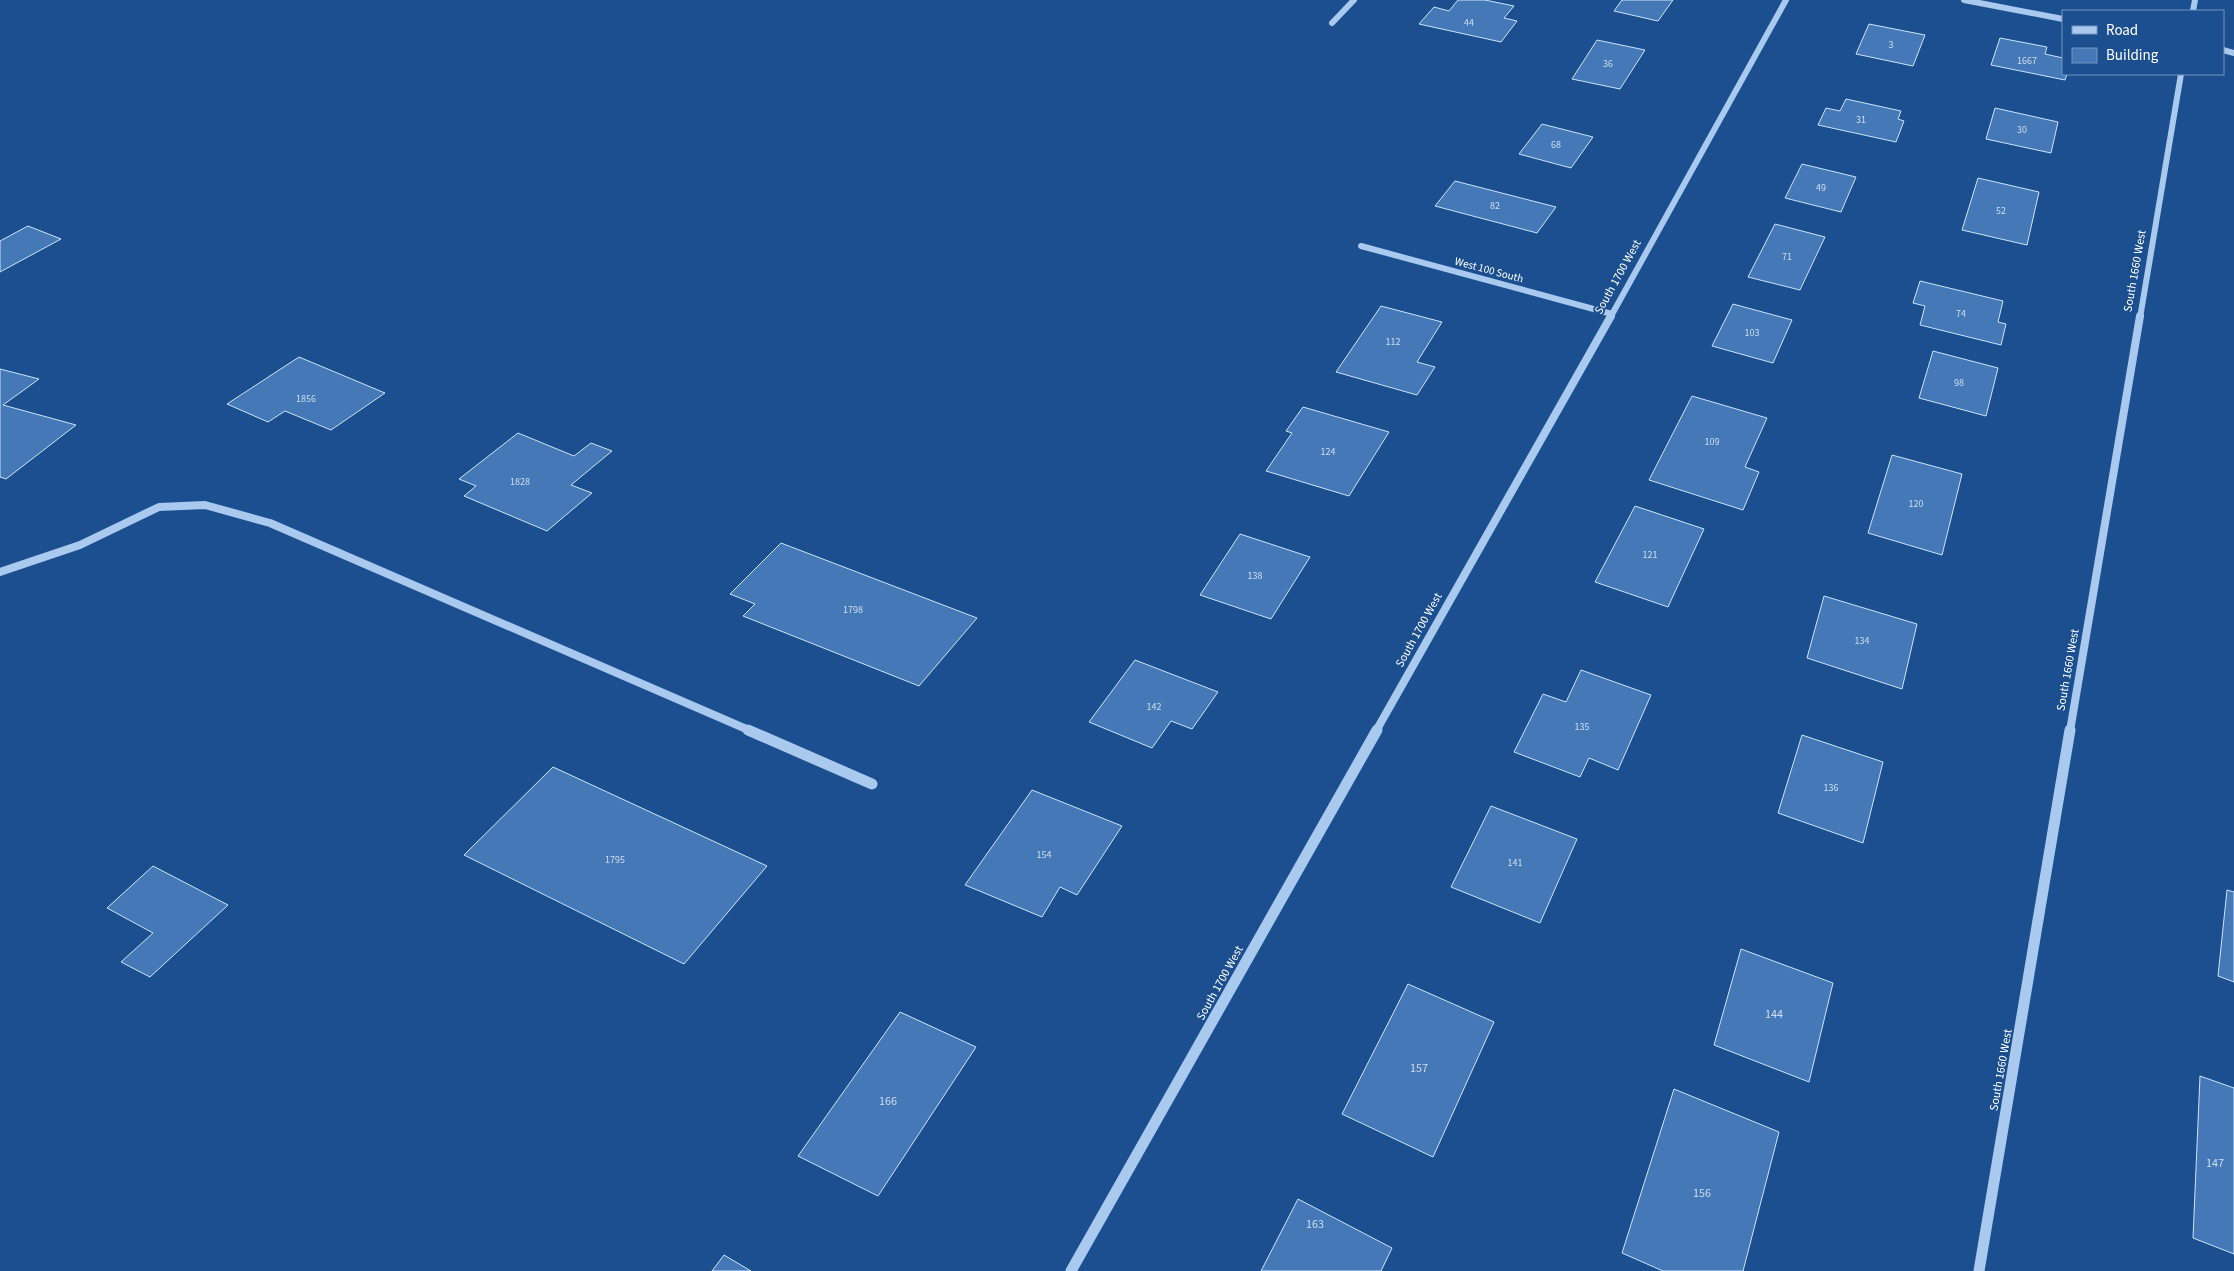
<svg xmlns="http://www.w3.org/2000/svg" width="2234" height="1271" viewBox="0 0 2234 1271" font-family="'Source Sans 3',sans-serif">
<rect width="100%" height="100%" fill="#1b4f8f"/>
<path fill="#4478b7" stroke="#cfe3fa" d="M 1458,0 L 1485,0 L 1514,6 L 1504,18 L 1517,21 L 1501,42 L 1419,24 L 1434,7 L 1449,11 Z
M 1622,0 L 1673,0 L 1658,21 L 1614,11 Z
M 1869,24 L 1925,35 L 1913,66 L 1856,54 Z
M 2000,38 L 2047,47 L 2045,54 L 2063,58 L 2063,74 L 2067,74 L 2065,80 L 1991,65 Z
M 1597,40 L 1645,50 L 1620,89 L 1572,79 Z
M 1846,99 L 1901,111 L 1898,119 L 1904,121 L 1896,142 L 1818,125 L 1826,108 L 1840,111 Z
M 1995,108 L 2058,122 L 2051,153 L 1986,139 Z
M 1542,124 L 1593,137 L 1571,168 L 1519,154 Z
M 1802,164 L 1856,177 L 1841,212 L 1785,198 Z
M 1978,178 L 2039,192 L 2027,245 L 1962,230 Z
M 1455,181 L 1556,207 L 1537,233 L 1435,206 Z
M 1775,224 L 1825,237 L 1800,290 L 1748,277 Z
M 28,226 L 61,239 L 0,272 L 0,241 Z
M 1920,281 L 2003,301 L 1998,322 L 2006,324 L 2001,345 L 1920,325 L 1925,306 L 1913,303 Z
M 1733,304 L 1792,320 L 1773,363 L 1712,346 Z
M 1381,306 L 1442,322 L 1417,362 L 1435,367 L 1417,395 L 1336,372 Z
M 1933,351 L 1998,368 L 1986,416 L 1919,398 Z
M 299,357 L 385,393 L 331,430 L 285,411 L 268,422 L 227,404 Z
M 0,369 L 39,379 L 3,405 L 76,425 L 6,479 L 0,477 Z
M 1692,396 L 1767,418 L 1745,467 L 1759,472 L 1743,510 L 1649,480 Z
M 1303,407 L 1389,432 L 1349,496 L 1266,471 L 1292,433 L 1286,431 Z
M 518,433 L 574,456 L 591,443 L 612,451 L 571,485 L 592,493 L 547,531 L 464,496 L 476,486 L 459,479 Z
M 1892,455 L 1962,474 L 1942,555 L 1868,533 Z
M 1635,506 L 1704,529 L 1668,607 L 1595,582 Z
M 1240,534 L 1310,557 L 1271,619 L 1200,595 Z
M 781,543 L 977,618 L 919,686 L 743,616 L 755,604 L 730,594 Z
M 1824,596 L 1917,624 L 1902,689 L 1807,658 Z
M 1135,660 L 1218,692 L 1192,729 L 1171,721 L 1152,748 L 1089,722 Z
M 1581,670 L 1651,695 L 1618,770 L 1589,758 L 1580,777 L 1514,752 L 1543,694 L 1566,702 Z
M 1802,735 L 1883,762 L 1863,843 L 1778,813 Z
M 553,767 L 767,866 L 684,964 L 464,855 Z
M 1032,790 L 1122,826 L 1077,895 L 1060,887 L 1042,917 L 965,885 Z
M 1491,806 L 1577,839 L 1540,923 L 1451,887 Z
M 153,866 L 228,905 L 150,977 L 121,962 L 153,933 L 107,908 Z
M 2227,890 L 2234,892 L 2234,982 L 2218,976 Z
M 1741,949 L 1833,983 L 1809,1082 L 1714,1045 Z
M 1408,984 L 1494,1022 L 1433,1157 L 1342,1114 Z
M 900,1012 L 976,1047 L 878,1196 L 798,1156 Z
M 2200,1076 L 2234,1088 L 2234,1254 L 2193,1238 Z
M 1674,1089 L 1779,1132 L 1743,1271 L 1663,1271 L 1622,1253 Z
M 1298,1199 L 1392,1248 L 1381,1271 L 1261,1271 Z
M 724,1255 L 751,1271 L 712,1271 Z"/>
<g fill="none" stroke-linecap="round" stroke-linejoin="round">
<path stroke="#a9c9ee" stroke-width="6" d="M 1964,0 L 2063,19
M 2193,11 L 2195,0
M 1332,23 L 1354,0
M 2223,50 L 2234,53
M 1361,246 L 1612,314
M 1610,318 L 1786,0
M 2140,318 L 2181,74"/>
<path stroke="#a9c9ee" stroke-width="8" d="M 0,572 L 80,545 L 159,507 L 205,505 L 270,523 L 751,731
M 1376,731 L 1611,316
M 2070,731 L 2140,316"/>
<path stroke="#a9c9ee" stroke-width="11" d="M 748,730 L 872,784
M 1071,1271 L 1377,730
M 1979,1271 L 2070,730"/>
</g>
<g text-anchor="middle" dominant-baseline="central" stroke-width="4" stroke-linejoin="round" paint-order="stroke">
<g font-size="10" fill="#d0dded">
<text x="1469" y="23">44</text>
<text x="1891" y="45">3</text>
<text x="2027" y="61">1667</text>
<text x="1608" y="64">36</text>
<text x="1861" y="120">31</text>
<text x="2022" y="130">30</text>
<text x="1556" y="145">68</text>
<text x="1821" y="188">49</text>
<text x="1495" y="206">82</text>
<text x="2001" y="211">52</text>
<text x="1787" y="257">71</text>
<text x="1961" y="314">74</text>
<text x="1752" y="333">103</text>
<text x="1393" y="342">112</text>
<text x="1959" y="383">98</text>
<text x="306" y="399">1856</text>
<text x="1712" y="442">109</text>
<text x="1328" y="452">124</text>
<text x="520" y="482">1828</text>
<text x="1916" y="504">120</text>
<text x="1650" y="555">121</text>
<text x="1255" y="576">138</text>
<text x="853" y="610">1798</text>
<text x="1862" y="641">134</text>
<text x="1154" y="707">142</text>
<text x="1582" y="727">135</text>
<text x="1831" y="788">136</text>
<text x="1044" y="855">154</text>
<text x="615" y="860">1795</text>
<text x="1515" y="863">141</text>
</g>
<g font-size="11" fill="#fff" stroke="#1b4f8f">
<text transform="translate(1489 270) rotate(15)">West 100 South</text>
</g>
<g font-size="12" fill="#fff" stroke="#1b4f8f">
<text transform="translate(2135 271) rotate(-80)">South 1660 West</text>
<text transform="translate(1618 277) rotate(-61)">South 1700 West</text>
<text transform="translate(1419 630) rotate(-61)">South 1700 West</text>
<text transform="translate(2068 670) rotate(-80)">South 1660 West</text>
<text transform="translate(1220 983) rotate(-61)">South 1700 West</text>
<text transform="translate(2001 1070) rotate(-80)">South 1660 West</text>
</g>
<g font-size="12" fill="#d0dded">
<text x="1774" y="1014">144</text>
<text x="1419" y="1068">157</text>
<text x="888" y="1101">166</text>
<text x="2215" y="1163">147</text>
<text x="1702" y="1193">156</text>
<text x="1315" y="1224">163</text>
</g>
</g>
<rect x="2062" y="10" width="162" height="65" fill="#1b4f8f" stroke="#7695bc"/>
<rect x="2072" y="26" width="25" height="8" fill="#a9c9ee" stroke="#7695bc"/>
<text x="2106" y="35" font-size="15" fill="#ffffff">Road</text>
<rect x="2072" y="48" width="25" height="15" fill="#4478b7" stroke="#7695bc"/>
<text x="2106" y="60" font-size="15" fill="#ffffff">Building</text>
</svg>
